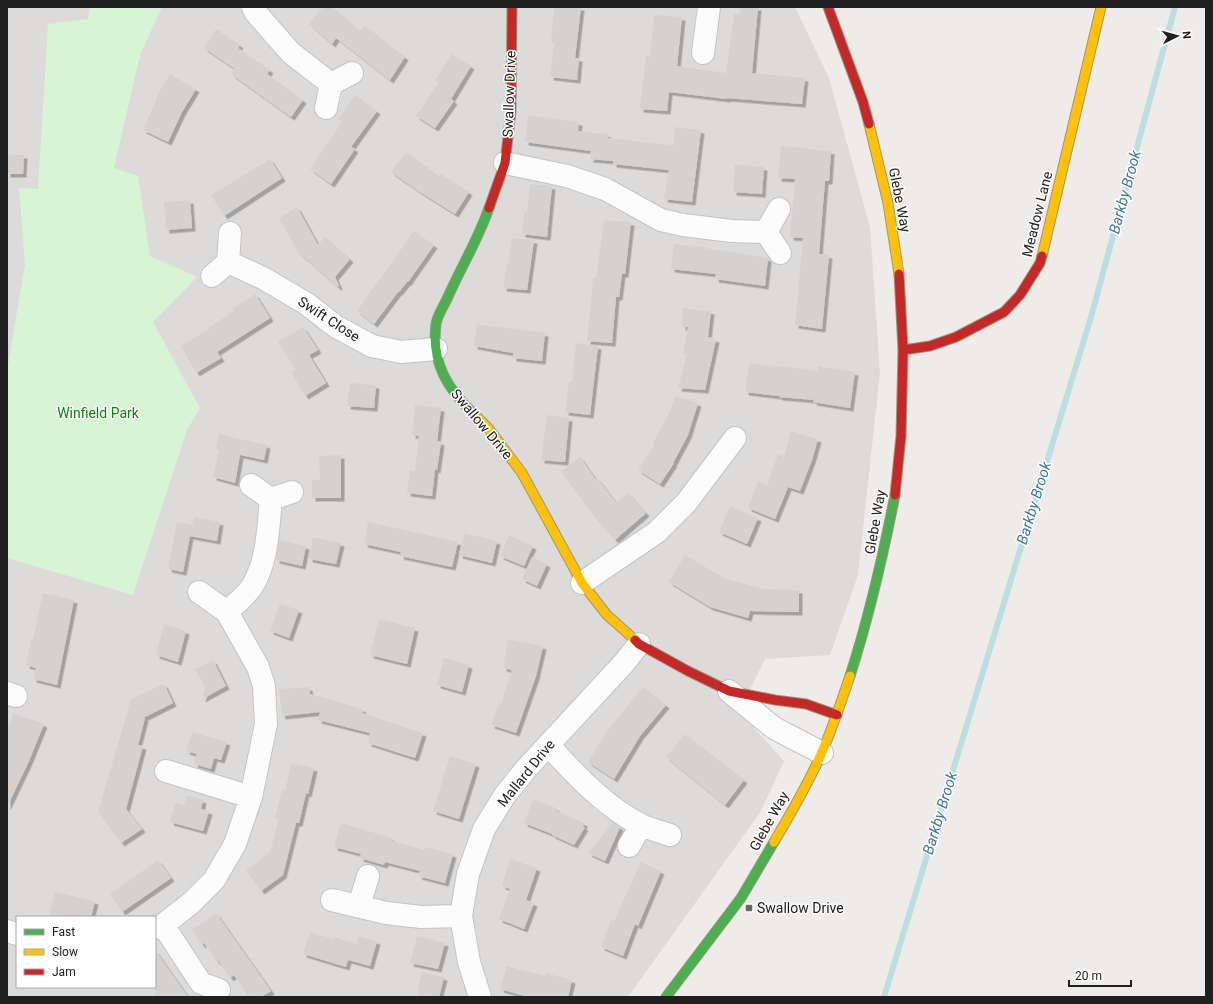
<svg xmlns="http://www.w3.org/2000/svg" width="1213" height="1004" viewBox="0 0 1213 1004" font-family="Roboto,sans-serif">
<defs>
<filter id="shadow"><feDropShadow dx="3.5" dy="3.5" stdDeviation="0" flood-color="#0004"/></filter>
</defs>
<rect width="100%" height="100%" fill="#eeebe8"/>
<path fill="#dddbda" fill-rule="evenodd" d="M 7,7 L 795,7 L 829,78 L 870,227 L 880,373 L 858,575 L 830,655 L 765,659 L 739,711 L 784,761 L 761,811 L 628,997 L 7,997 ZM 17,917 L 155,917 L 155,987 L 17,987 Z"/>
<path fill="#d7f4d4" d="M 90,7 L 162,7 L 140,55 L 114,168 L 138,176 L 150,256 L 197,277 L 153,322 L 200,408 L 187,430 L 133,595 L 7,558 L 7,371 L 25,265 L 19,188 L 38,189 L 48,24 L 88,19 Z"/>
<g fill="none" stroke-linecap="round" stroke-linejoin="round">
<path stroke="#bcdee2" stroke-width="6" d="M 884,997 L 1091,317 L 1175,7"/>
</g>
<path fill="#d5d1cf" filter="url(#shadow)" d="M 323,7 L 332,7 L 360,31 L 364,25 L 405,57 L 390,80 L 336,38 L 332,44 L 309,24 Z
M 554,7 L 581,7 L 575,58 L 579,58 L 577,80 L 550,77 L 554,43 L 551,42 Z
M 741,7 L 758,7 L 752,73 L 805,78 L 802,104 L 727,98 L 727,99 L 669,92 L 667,111 L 640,109 L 646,56 L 650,57 L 654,15 L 682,17 L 677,66 L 726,73 L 734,14 L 740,14 Z
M 216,29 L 240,45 L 238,48 L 270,70 L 267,74 L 303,100 L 291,117 L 231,74 L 235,69 L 204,48 Z
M 452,54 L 471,66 L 451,99 L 454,101 L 435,128 L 416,116 L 439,82 L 435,80 Z
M 170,74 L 196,89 L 182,112 L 168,142 L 143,130 L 157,98 L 156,97 Z
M 355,95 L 377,111 L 351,147 L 355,149 L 331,184 L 310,169 L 342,122 L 338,119 Z
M 528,115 L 579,122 L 578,131 L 608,134 L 607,138 L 673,145 L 675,127 L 701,130 L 692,202 L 664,199 L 669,170 L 613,164 L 613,161 L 590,159 L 591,151 L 525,142 Z
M 781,146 L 831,151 L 829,181 L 825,181 L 819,254 L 829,255 L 822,329 L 795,325 L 803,238 L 790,237 L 795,179 L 778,178 Z
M 406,152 L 439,176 L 441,174 L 469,192 L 455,214 L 420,192 L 391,172 Z
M 7,154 L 24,155 L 23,174 L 7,174 Z
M 270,159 L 282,178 L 224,216 L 211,195 Z
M 735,164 L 764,167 L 762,194 L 733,192 Z
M 530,184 L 552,186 L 547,237 L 522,234 L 524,212 L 527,212 Z
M 190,200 L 192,228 L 166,230 L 164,202 Z
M 297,207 L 318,245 L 325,237 L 350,259 L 335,277 L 339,286 L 338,287 L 298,252 L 279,218 Z
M 604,220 L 631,222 L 625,274 L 622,274 L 619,297 L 616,297 L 612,343 L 587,341 L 593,278 L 596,278 Z
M 414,231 L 434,245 L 408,282 L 407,282 L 399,292 L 398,292 L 374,324 L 357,311 Z
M 512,238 L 534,240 L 527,290 L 503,288 L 507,265 L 508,265 Z
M 674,244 L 705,247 L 705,248 L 768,258 L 765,286 L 715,279 L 716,274 L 671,269 Z
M 255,294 L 270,318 L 217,352 L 221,358 L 196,373 L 181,346 L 209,329 L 208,328 L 234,311 L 232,309 Z
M 683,308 L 711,311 L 708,337 L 716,339 L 705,390 L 678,388 L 687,354 L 683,353 L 688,327 L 682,327 Z
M 477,324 L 545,333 L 542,361 L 513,358 L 513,353 L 474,346 Z
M 303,327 L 318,350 L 309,355 L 326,383 L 305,396 L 291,372 L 296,370 L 278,342 Z
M 576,343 L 598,346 L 590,415 L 565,412 L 569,382 L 572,382 Z
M 749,363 L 782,367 L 782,366 L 818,371 L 818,366 L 855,372 L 850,408 L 813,402 L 814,400 L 779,397 L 779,396 L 745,392 Z
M 350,383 L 376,385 L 374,408 L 347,406 Z
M 675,396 L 698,403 L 688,435 L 673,463 L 674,463 L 660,484 L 638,470 L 655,444 L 653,443 L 671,409 Z
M 415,405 L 441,408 L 437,441 L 441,442 L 437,470 L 435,469 L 432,496 L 407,493 L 410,470 L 415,471 L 419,436 L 412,435 Z
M 547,415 L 569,418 L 565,462 L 541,460 Z
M 791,431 L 818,439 L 812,460 L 800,491 L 788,487 L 775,519 L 748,508 L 758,481 L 767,485 L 778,454 L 784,457 Z
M 219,434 L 267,445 L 264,460 L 236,454 L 240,455 L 235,483 L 213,477 L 219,450 L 216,449 Z
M 341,455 L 341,498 L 312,498 L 312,480 L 320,480 L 319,456 Z
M 580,457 L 596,480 L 597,478 L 616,503 L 628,493 L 646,513 L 615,540 L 590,511 L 561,471 Z
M 730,506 L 758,518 L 747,544 L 719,532 Z
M 194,517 L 220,522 L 217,541 L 190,536 L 183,572 L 168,569 L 177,522 L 192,525 Z
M 368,522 L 458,542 L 452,567 L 400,556 L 401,552 L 364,544 Z
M 464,533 L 497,541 L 492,563 L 459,555 Z
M 509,535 L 533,546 L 524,566 L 500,556 Z
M 313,537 L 341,543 L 336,564 L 309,559 Z
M 279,540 L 306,546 L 302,566 L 276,560 Z
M 685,555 L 726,579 L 764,589 L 799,590 L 799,612 L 750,611 L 748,618 L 710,607 L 669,582 Z
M 532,557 L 547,564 L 537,586 L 522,579 Z
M 43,593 L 74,600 L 57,685 L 33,679 L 36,668 L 26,665 L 31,639 L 33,639 Z
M 280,604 L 299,610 L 289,638 L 270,631 Z
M 379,619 L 415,628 L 407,664 L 370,655 Z
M 164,624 L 186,631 L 178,662 L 156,655 Z
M 508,639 L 543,646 L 536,676 L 516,733 L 491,725 L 499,703 L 501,704 L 512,670 L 503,668 Z
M 444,658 L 469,665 L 462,692 L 437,685 Z
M 213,660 L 226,686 L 202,699 L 205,687 L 195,669 Z
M 164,684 L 173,703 L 143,718 L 145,718 L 138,745 L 143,746 L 126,809 L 142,829 L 121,843 L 99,813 L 99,809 L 131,699 Z
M 309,687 L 310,694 L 363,709 L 362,713 L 423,733 L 415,758 L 368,743 L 370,733 L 318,720 L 320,712 L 282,716 L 279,689 Z
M 643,687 L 666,705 L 640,736 L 614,779 L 588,762 L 607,731 Z
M 13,713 L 44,724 L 29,761 L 7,807 L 7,730 Z
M 192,732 L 227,742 L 221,760 L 214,758 L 211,769 L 194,764 L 197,754 L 186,751 Z
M 685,734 L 744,780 L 725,805 L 666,757 Z
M 450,756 L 476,764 L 459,819 L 433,811 Z
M 291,763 L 314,768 L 308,794 L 306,793 L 299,823 L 296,823 L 283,875 L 261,891 L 246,870 L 270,852 L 279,818 L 275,818 L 282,790 L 285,791 Z
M 187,795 L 203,800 L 201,809 L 209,811 L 203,831 L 170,822 L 175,803 L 184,805 Z
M 533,799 L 556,808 L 556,811 L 584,823 L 583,827 L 585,827 L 574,845 L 552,835 L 552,834 L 524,823 Z
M 341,823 L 392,838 L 391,841 L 425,850 L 426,847 L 453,854 L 445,883 L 418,876 L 420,871 L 385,862 L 384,865 L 360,858 L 361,854 L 334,847 Z
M 613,823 L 620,827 L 605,861 L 588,853 Z
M 510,859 L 537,868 L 526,900 L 534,903 L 524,929 L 499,919 L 510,889 L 502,886 Z
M 158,860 L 171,878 L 122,912 L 110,894 Z
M 641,862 L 661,871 L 638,926 L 635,924 L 623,956 L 601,947 L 611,920 L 614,921 Z
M 55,892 L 95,901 L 91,917 L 58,917 L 49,915 Z
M 216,913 L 271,991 L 261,997 L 249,997 L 234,975 L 230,978 L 218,960 L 217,962 L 204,943 L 202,945 L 192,930 Z
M 310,932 L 333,939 L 334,937 L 357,944 L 359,936 L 377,941 L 370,966 L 348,960 L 346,967 L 303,954 Z
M 417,936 L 445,943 L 438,969 L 410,963 Z
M 155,950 L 188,997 L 155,997 Z
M 507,966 L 545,976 L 546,973 L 572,980 L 568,997 L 528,997 L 500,989 Z
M 422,972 L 444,977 L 439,997 L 416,997 Z"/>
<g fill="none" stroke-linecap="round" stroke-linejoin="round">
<defs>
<path id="street" d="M 253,7 L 256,13 L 291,53 L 331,84
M 703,53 L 709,7
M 326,108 L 331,84 L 352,73
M 505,163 L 567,176 L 605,189 L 661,220 L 683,225 L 732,231 L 766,232
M 779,209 L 766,232 L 780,253
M 228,262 L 263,278 L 307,304 L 335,326 L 372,346 L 401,352 L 436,349
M 212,276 L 228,262 L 230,233
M 251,485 L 271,499 L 292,492
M 582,583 L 657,532 L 686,503 L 735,438
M 227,612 C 235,604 248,594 253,585 C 268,559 268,528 271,499
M 729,691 L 774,728 L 822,753
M 7,693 L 16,696
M 548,745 C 574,773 606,808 641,825 C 650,829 661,832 670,835
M 166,771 L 251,797
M 629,846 L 641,825
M 332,900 L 386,913 L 421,917 L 461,916
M 359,906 L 368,876
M 163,925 L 201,983 L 219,990
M 155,928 L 163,925 L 191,903 L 214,880 L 235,844 L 251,797 L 266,724 L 264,686 L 258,667 L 227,612 L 199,592
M 7,931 L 17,934
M 480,997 L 469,962 L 461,916 L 468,874 L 484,829 L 505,795 L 526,769 L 624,663 L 639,644"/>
<path id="fast" d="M 475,415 C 448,390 431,363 436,324 C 437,316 443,307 447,299 C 460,269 478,240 489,208
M 850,676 C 869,617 883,556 895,495
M 666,997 L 741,898 L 774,842"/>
<path id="slow" d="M 869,124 L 888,203 L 899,274
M 1042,256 L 1101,7
M 475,415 L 489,429 L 522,473 L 582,583 L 607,615 L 635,640
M 774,842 C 791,813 809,783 822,752 C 833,727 841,702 850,676"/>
<path id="jam" d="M 828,7 L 863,102 L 869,124
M 489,208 L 505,163 L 511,111 L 512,7
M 903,350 L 930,346 L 956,337 L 1004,312 L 1020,295 L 1040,263 L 1042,256
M 895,495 L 901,436 L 903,350 L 899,274
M 635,640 L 639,644 L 688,671 L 729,691 L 775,700 L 806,704 L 837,715"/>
</defs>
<use href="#street" stroke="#c5c4c3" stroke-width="24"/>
<use href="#fast" stroke="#999880" stroke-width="11"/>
<use href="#slow" stroke="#999880" stroke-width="11"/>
<use href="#jam" stroke="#999880" stroke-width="11"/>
<use href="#street" stroke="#fcfcfc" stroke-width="22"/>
<use href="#fast" stroke="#4caf50" stroke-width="9"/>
<use href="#slow" stroke="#ffc107" stroke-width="9"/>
<use href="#jam" stroke="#c62828" stroke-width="9"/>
</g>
<rect fill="#686766" stroke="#fff" stroke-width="1.5" x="745" y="904" width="8" height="8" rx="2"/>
<g text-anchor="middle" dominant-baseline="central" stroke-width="3" stroke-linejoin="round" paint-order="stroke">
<g font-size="14" fill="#202020" stroke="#fff">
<text transform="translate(509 94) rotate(-88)">Swallow Drive</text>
<text transform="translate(900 200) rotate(79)">Glebe Way</text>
<text transform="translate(1037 214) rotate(-76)">Meadow Lane</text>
<text transform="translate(329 319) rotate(33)">Swift Close</text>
<text transform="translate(482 424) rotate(50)">Swallow Drive</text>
<text transform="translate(875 522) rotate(-80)">Glebe Way</text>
<text transform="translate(526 773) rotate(-51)">Mallard Drive</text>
<text transform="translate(769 821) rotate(-61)">Glebe Way</text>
</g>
<g font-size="14" fill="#0c8209" stroke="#fff">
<text x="98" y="413">Winfield Park</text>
</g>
<g font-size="14" fill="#202020" stroke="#fff" text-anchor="start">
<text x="757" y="908">Swallow Drive</text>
</g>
<g font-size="15" font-style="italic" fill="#41779a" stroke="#fff">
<text transform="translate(1125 192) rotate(-75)">Barkby Brook</text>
<text transform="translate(1034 503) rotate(-73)">Barkby Brook</text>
<text transform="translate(940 813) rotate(-73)">Barkby Brook</text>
</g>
</g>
<rect width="1213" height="1004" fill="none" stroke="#202020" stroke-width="16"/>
<rect x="16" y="916" width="140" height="72" fill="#ffffff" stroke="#a6a6a6"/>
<rect x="24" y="929" width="20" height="6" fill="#4caf50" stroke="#a6a6a6"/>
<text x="52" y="936" font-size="12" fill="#202020">Fast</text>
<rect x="24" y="949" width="20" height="6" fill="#ffc107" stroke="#a6a6a6"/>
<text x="52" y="956" font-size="12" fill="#202020">Slow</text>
<rect x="24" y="969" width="20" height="6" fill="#c62828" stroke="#a6a6a6"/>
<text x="52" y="976" font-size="12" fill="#202020">Jam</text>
<g transform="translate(1177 36) rotate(84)" stroke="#ffffff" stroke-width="3" paint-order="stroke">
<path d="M0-3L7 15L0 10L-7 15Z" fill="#202020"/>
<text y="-6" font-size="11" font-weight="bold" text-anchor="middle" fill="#202020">N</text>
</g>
<path d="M1069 980v6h62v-6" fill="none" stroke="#202020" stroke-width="2"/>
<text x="1075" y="980" font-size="12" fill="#202020" stroke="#ffffff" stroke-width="3" paint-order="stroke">20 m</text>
</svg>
